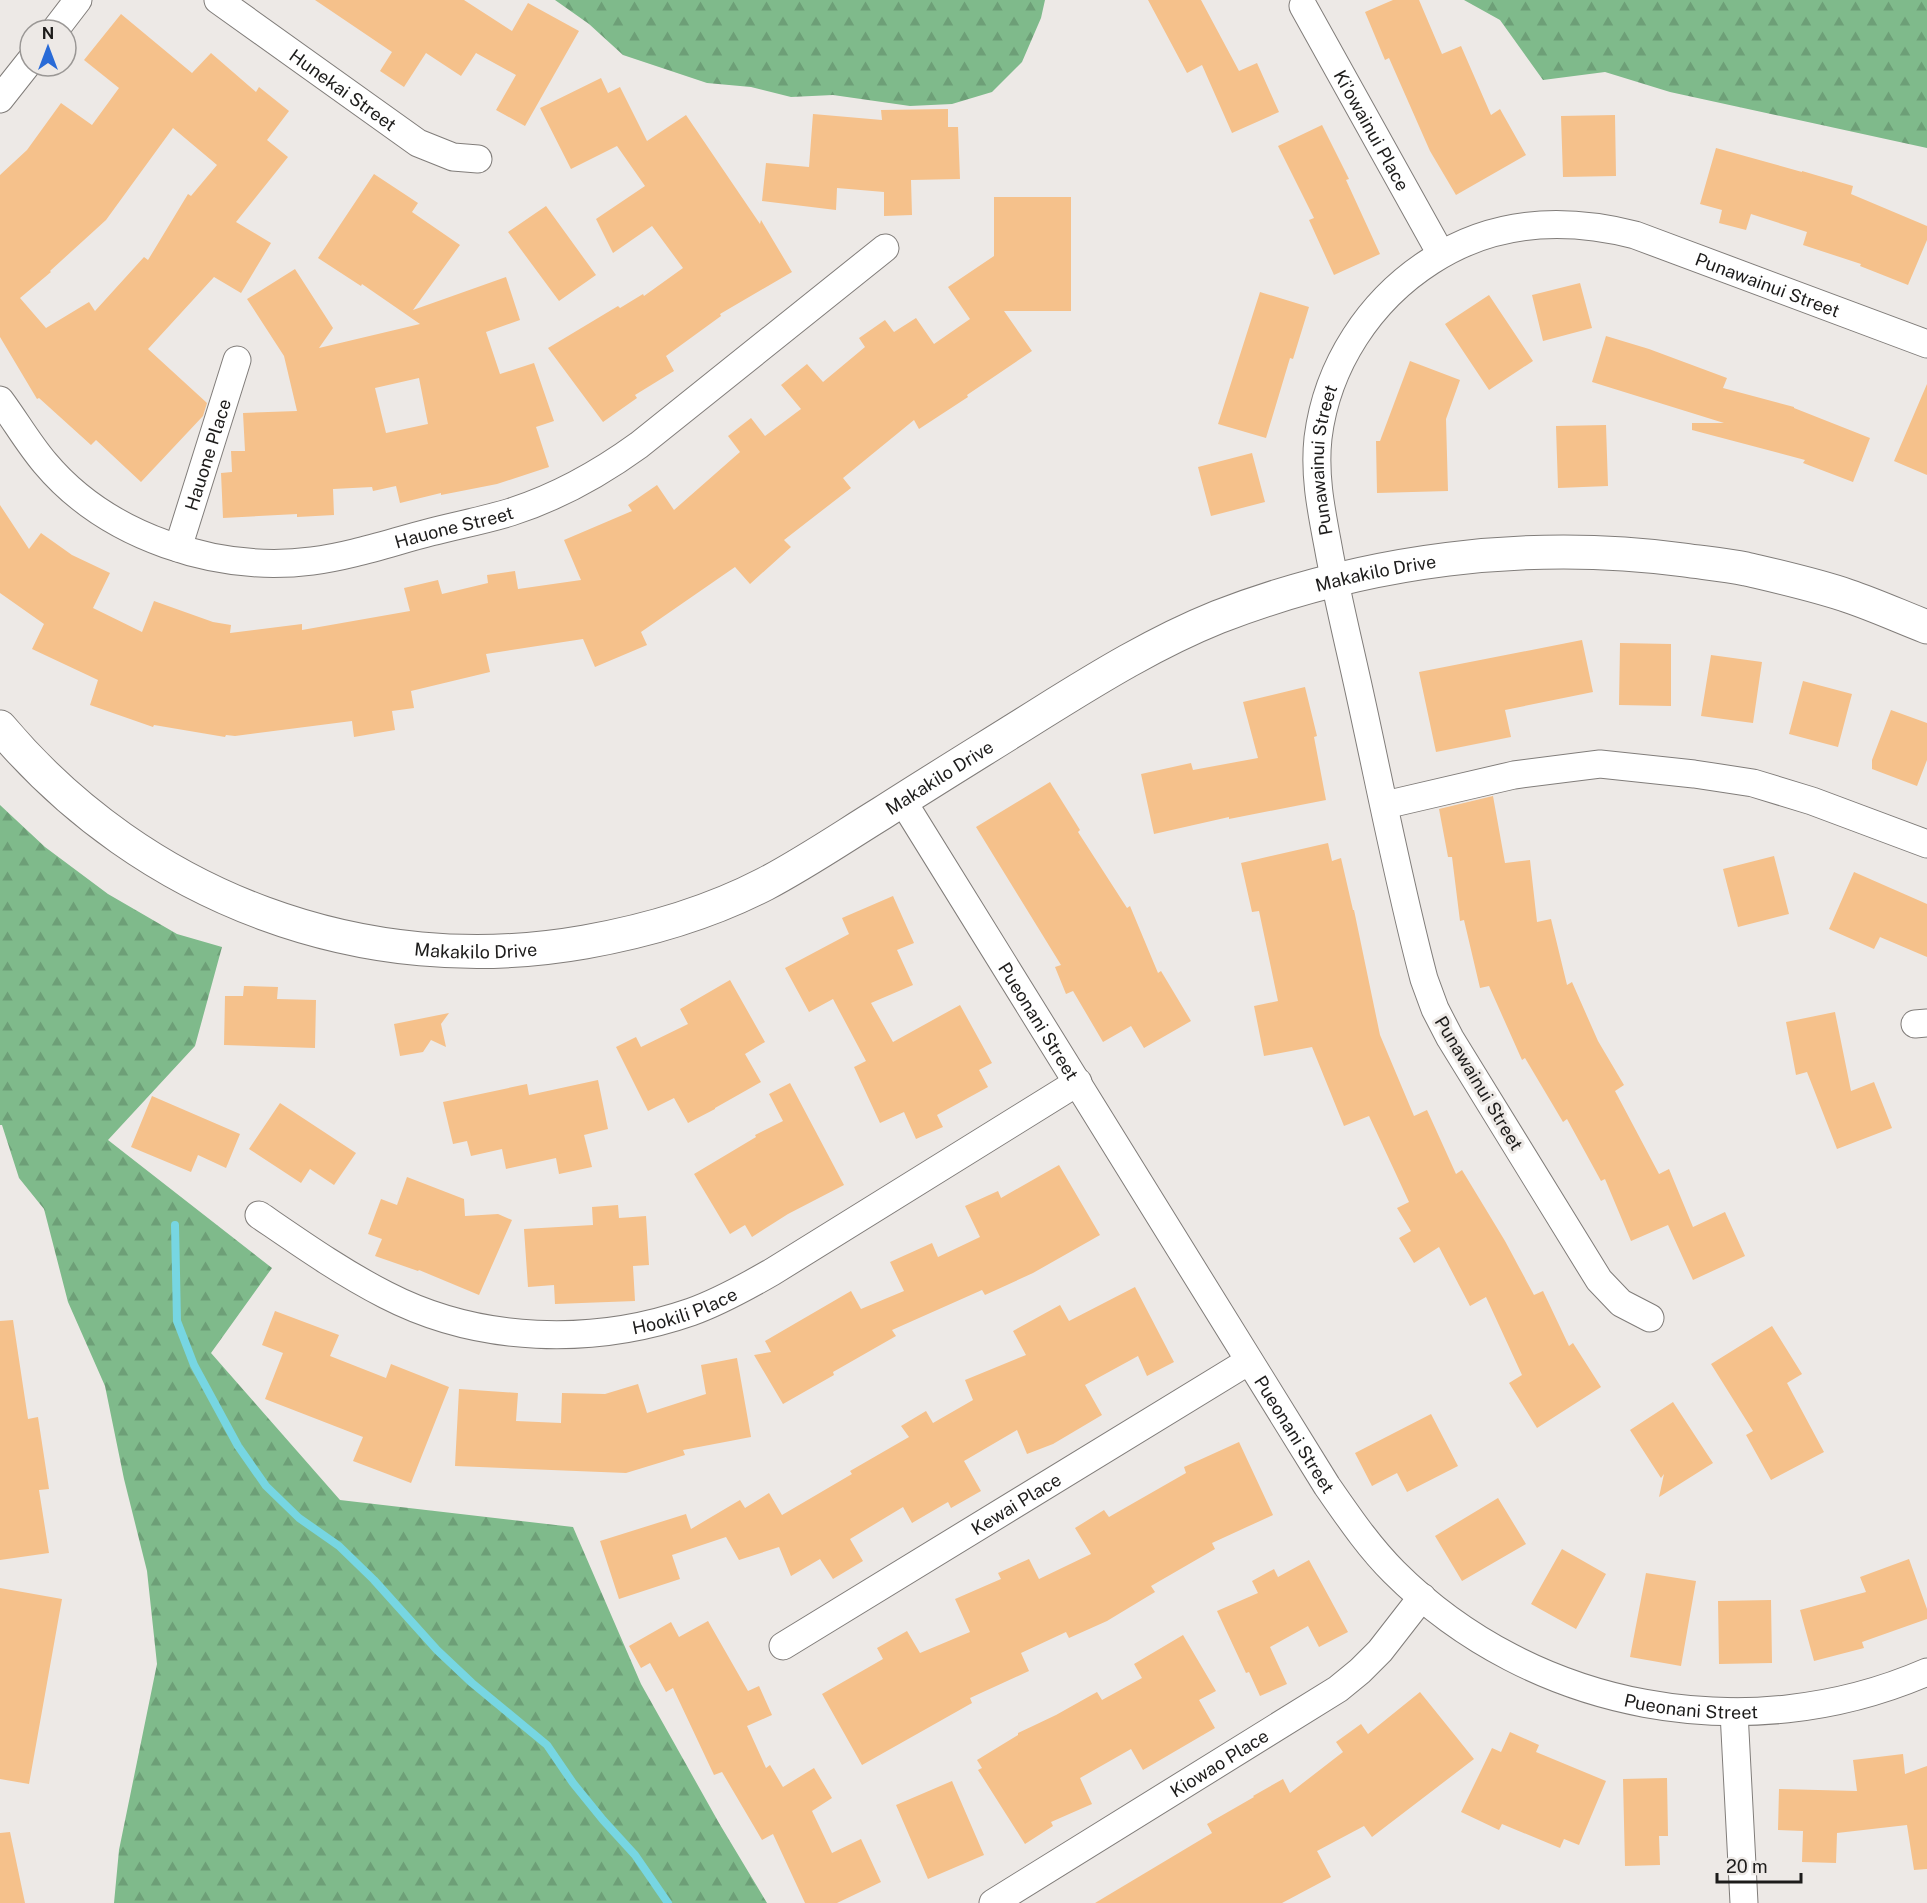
<svg xmlns="http://www.w3.org/2000/svg" width="1927" height="1903" viewBox="0 0 1927 1903" font-family="'Public Sans',sans-serif">
<defs>
<pattern id="forest-firs" width="22" height="20" patternUnits="userSpaceOnUse" patternTransform="scale(1.5)"><rect width="22" height="20" fill="#7fba8b"/><path d="M5 1l3.5 6h-7zM16 11l3.5 6h-7z" fill="#6d9f77"/></pattern>
</defs>
<rect width="100%" height="100%" fill="#ede9e6"/>
<path fill="url(#forest-firs)" d="M 555,0 L 1045,0 L 1041,18 L 1022,62 L 992,92 L 952,104 L 910,106 L 833,95 L 791,97 L 751,87 L 707,83 L 623,55 L 589,24 Z
M 1464,0 L 1927,0 L 1927,148 L 1670,92 L 1605,72 L 1543,80 L 1500,20 Z
M 0,805 L 45,847 L 108,894 L 177,934 L 222,947 L 195,1046 L 108,1140 L 272,1268 L 211,1353 L 340,1500 L 573,1527 L 641,1684 L 719,1823 L 767,1903 L 114,1903 L 119,1850 L 157,1664 L 147,1571 L 124,1479 L 105,1386 L 68,1302 L 44,1209 L 19,1178 L 2,1125 L 0,1125 Z"/>
<g fill="none" stroke-linecap="round" stroke-linejoin="round">
<path stroke="#77d6e2" stroke-width="8" d="M 175,1225 L 177,1321 L 194,1365 L 238,1446 L 266,1486 L 299,1518 L 339,1546 L 374,1580 L 437,1650 L 472,1683 L 547,1745 L 573,1783 L 603,1820 L 635,1855 L 668,1903"/>
</g>
<path fill="#f5c18b" fill-rule="evenodd" d="M 315,0 L 464,0 L 512,31 L 528,3 L 579,31 L 525,126 L 496,110 L 516,75 L 476,53 L 461,76 L 426,53 L 404,87 L 380,71 L 392,52 Z
M 1148,0 L 1201,0 L 1239,71 L 1257,63 L 1279,112 L 1232,133 L 1202,65 L 1187,73 Z
M 1393,0 L 1419,0 L 1442,54 L 1461,46 L 1491,115 L 1500,109 L 1526,155 L 1456,195 L 1430,151 L 1389,58 L 1385,60 L 1365,12 Z
M 121,14 L 192,73 L 211,53 L 256,92 L 259,87 L 289,111 L 267,140 L 288,157 L 236,222 L 271,243 L 241,293 L 214,277 L 148,349 L 207,403 L 203,416 L 141,482 L 96,440 L 91,445 L 39,398 L 37,399 L 0,337 L 0,175 L 27,150 L 61,103 L 92,125 L 119,88 L 84,60 ZM 173,128 L 217,165 L 191,196 L 188,194 L 148,260 L 144,257 L 95,311 L 89,302 L 46,328 L 20,298 L 51,272 L 50,271 L 106,220 Z
M 601,78 L 608,93 L 620,87 L 647,141 L 686,115 L 760,224 L 761,220 L 792,272 L 720,314 L 721,316 L 666,356 L 674,371 L 635,395 L 637,398 L 603,422 L 548,348 L 618,306 L 620,308 L 643,294 L 644,296 L 683,268 L 652,226 L 613,253 L 596,219 L 645,186 L 617,146 L 571,169 L 540,108 Z
M 948,109 L 948,127 L 958,127 L 960,179 L 911,180 L 912,215 L 884,216 L 884,192 L 837,188 L 836,210 L 762,201 L 766,163 L 809,167 L 813,114 L 882,120 L 881,110 Z
M 1615,115 L 1616,176 L 1563,177 L 1561,116 Z
M 1322,125 L 1349,179 L 1346,180 L 1380,254 L 1334,275 L 1309,220 L 1314,218 L 1278,146 Z
M 1716,148 L 1802,172 L 1802,171 L 1853,186 L 1851,194 L 1927,226 L 1927,240 L 1908,285 L 1860,266 L 1861,264 L 1803,245 L 1807,232 L 1751,214 L 1746,230 L 1719,223 L 1722,210 L 1700,204 Z
M 374,174 L 418,203 L 412,212 L 460,245 L 413,310 L 506,277 L 520,320 L 486,332 L 500,374 L 534,363 L 554,421 L 536,427 L 549,467 L 497,484 L 441,495 L 441,493 L 400,503 L 396,486 L 373,491 L 372,487 L 333,489 L 334,515 L 297,517 L 297,514 L 223,518 L 221,473 L 232,472 L 231,451 L 245,451 L 243,413 L 297,411 L 284,356 L 247,299 L 295,269 L 333,328 L 319,348 L 420,324 L 362,284 L 361,286 L 318,258 ZM 419,378 L 428,424 L 386,433 L 375,388 Z
M 994,197 L 1071,197 L 1071,311 L 1004,311 L 1032,351 L 967,395 L 968,397 L 919,429 L 914,420 L 843,478 L 851,488 L 784,540 L 791,547 L 750,584 L 735,567 L 641,632 L 647,645 L 595,667 L 583,639 L 486,654 L 490,672 L 411,691 L 414,708 L 392,711 L 395,730 L 354,737 L 352,721 L 235,736 L 226,735 L 225,737 L 154,725 L 153,727 L 90,705 L 98,680 L 32,649 L 44,624 L 0,593 L 0,505 L 29,549 L 41,533 L 72,555 L 110,573 L 93,608 L 142,632 L 154,601 L 213,622 L 231,625 L 230,633 L 302,624 L 302,630 L 410,611 L 404,588 L 438,580 L 442,594 L 488,583 L 487,575 L 515,571 L 518,589 L 581,580 L 564,540 L 632,511 L 628,505 L 657,485 L 674,510 L 740,452 L 728,436 L 751,418 L 765,436 L 801,409 L 781,385 L 807,364 L 823,382 L 865,347 L 859,338 L 885,320 L 894,332 L 916,318 L 934,344 L 970,319 L 948,287 L 994,256 Z
M 546,206 L 596,275 L 559,301 L 508,232 Z
M 1580,283 L 1592,328 L 1543,341 L 1532,295 Z
M 1260,292 L 1309,307 L 1293,359 L 1290,358 L 1266,438 L 1218,424 Z
M 1489,295 L 1533,361 L 1489,390 L 1445,324 Z
M 1606,336 L 1649,349 L 1727,378 L 1723,388 L 1794,407 L 1794,408 L 1870,438 L 1853,482 L 1803,463 L 1805,460 L 1692,430 L 1692,423 L 1724,423 L 1592,382 Z
M 1410,361 L 1460,380 L 1446,419 L 1448,491 L 1377,493 L 1376,441 L 1380,441 Z
M 1927,384 L 1927,475 L 1894,461 Z
M 1606,425 L 1608,486 L 1558,488 L 1556,426 Z
M 1252,453 L 1265,502 L 1211,516 L 1198,467 Z
M 1582,640 L 1593,692 L 1505,710 L 1511,737 L 1436,752 L 1419,672 Z
M 1620,643 L 1671,644 L 1671,706 L 1619,705 Z
M 1711,655 L 1762,662 L 1753,723 L 1701,716 Z
M 1803,681 L 1852,694 L 1838,747 L 1789,734 Z
M 1305,687 L 1317,736 L 1314,737 L 1326,800 L 1229,819 L 1229,817 L 1154,834 L 1141,774 L 1191,763 L 1193,770 L 1258,758 L 1243,702 Z
M 1891,710 L 1927,723 L 1927,760 L 1917,786 L 1872,769 L 1872,760 Z
M 1050,782 L 1080,830 L 1078,832 L 1127,908 L 1130,906 L 1158,973 L 1161,971 L 1191,1021 L 1144,1048 L 1131,1026 L 1103,1042 L 1073,991 L 1066,994 L 1055,967 L 1061,965 L 976,827 Z
M 1493,796 L 1505,863 L 1530,860 L 1537,922 L 1551,919 L 1567,985 L 1572,982 L 1598,1041 L 1624,1085 L 1615,1091 L 1659,1174 L 1669,1169 L 1693,1227 L 1725,1212 L 1745,1256 L 1693,1280 L 1668,1225 L 1631,1241 L 1605,1179 L 1601,1181 L 1567,1119 L 1563,1122 L 1525,1058 L 1522,1060 L 1489,986 L 1480,988 L 1464,920 L 1460,921 L 1452,857 L 1448,857 L 1439,809 Z
M 1328,843 L 1332,861 L 1341,858 L 1353,910 L 1354,910 L 1380,1035 L 1414,1116 L 1427,1110 L 1456,1174 L 1462,1170 L 1505,1241 L 1534,1295 L 1543,1291 L 1569,1346 L 1573,1343 L 1601,1387 L 1537,1428 L 1509,1383 L 1522,1375 L 1486,1297 L 1470,1306 L 1439,1247 L 1414,1263 L 1399,1238 L 1411,1231 L 1397,1208 L 1409,1202 L 1369,1116 L 1344,1126 L 1312,1047 L 1264,1056 L 1254,1006 L 1278,1001 L 1259,911 L 1252,912 L 1241,863 Z
M 1774,856 L 1789,914 L 1738,927 L 1723,869 Z
M 1854,872 L 1927,904 L 1927,957 L 1880,937 L 1874,949 L 1829,929 Z
M 893,896 L 914,943 L 897,950 L 913,985 L 871,1003 L 893,1042 L 960,1005 L 992,1063 L 979,1070 L 988,1087 L 937,1115 L 943,1127 L 916,1139 L 904,1112 L 880,1123 L 854,1067 L 866,1061 L 833,999 L 809,1012 L 785,968 L 849,934 L 842,918 Z
M 730,980 L 765,1042 L 745,1054 L 761,1082 L 715,1108 L 715,1109 L 688,1123 L 674,1098 L 648,1111 L 616,1047 L 636,1037 L 641,1047 L 688,1024 L 680,1009 Z
M 244,986 L 278,987 L 277,999 L 316,1000 L 315,1048 L 224,1045 L 225,996 L 243,996 Z
M 1835,1012 L 1851,1091 L 1874,1082 L 1892,1128 L 1837,1149 L 1807,1072 L 1796,1075 L 1786,1022 Z
M 449,1013 L 441,1024 L 446,1047 L 431,1040 L 423,1052 L 400,1056 L 394,1024 Z
M 598,1080 L 608,1129 L 584,1135 L 592,1167 L 559,1174 L 556,1158 L 506,1169 L 502,1149 L 471,1156 L 467,1141 L 453,1144 L 443,1102 L 527,1084 L 529,1095 Z
M 790,1083 L 844,1185 L 788,1214 L 752,1237 L 745,1225 L 730,1234 L 694,1174 L 756,1137 L 755,1135 L 783,1121 L 769,1094 Z
M 152,1096 L 240,1134 L 226,1168 L 198,1155 L 191,1172 L 131,1147 Z
M 280,1103 L 356,1153 L 334,1185 L 310,1169 L 301,1183 L 249,1149 Z
M 1059,1165 L 1100,1235 L 1033,1273 L 985,1295 L 982,1290 L 892,1330 L 896,1336 L 833,1372 L 834,1375 L 783,1404 L 754,1355 L 771,1352 L 765,1341 L 851,1291 L 861,1309 L 904,1291 L 890,1262 L 932,1243 L 938,1257 L 980,1237 L 965,1206 L 998,1191 L 1001,1198 Z
M 407,1177 L 464,1199 L 465,1216 L 498,1214 L 512,1220 L 479,1295 L 419,1270 L 418,1271 L 375,1256 L 382,1239 L 368,1234 L 381,1199 L 397,1205 Z
M 618,1205 L 619,1218 L 646,1216 L 649,1265 L 633,1266 L 635,1301 L 555,1304 L 554,1285 L 528,1287 L 524,1229 L 593,1225 L 592,1207 Z
M 1135,1287 L 1174,1362 L 1147,1376 L 1138,1356 L 1085,1385 L 1102,1415 L 1053,1444 L 1027,1454 L 1017,1430 L 964,1461 L 981,1491 L 951,1508 L 948,1502 L 912,1523 L 903,1507 L 850,1539 L 863,1561 L 833,1579 L 820,1559 L 791,1576 L 779,1547 L 739,1560 L 726,1537 L 672,1555 L 680,1579 L 619,1599 L 600,1541 L 686,1514 L 691,1529 L 740,1500 L 745,1508 L 769,1493 L 782,1515 L 852,1474 L 850,1471 L 909,1437 L 901,1426 L 926,1411 L 933,1423 L 973,1400 L 965,1380 L 1026,1355 L 1013,1331 L 1060,1305 L 1069,1321 Z
M 275,1311 L 339,1335 L 330,1356 L 386,1378 L 391,1364 L 449,1387 L 411,1483 L 353,1461 L 363,1437 L 265,1399 L 283,1353 L 262,1345 Z
M 13,1320 L 28,1419 L 38,1417 L 49,1489 L 39,1490 L 49,1553 L 0,1560 L 0,1321 Z
M 1772,1326 L 1802,1374 L 1787,1383 L 1824,1452 L 1771,1480 L 1746,1435 L 1753,1431 L 1711,1364 Z
M 737,1358 L 751,1437 L 683,1450 L 685,1455 L 626,1473 L 455,1466 L 459,1389 L 518,1393 L 516,1421 L 561,1423 L 562,1393 L 605,1394 L 638,1384 L 647,1413 L 706,1394 L 701,1365 Z
M 1673,1402 L 1713,1463 L 1659,1497 L 1664,1474 L 1661,1478 L 1630,1430 Z
M 1431,1414 L 1458,1466 L 1407,1492 L 1397,1473 L 1372,1486 L 1355,1453 Z
M 1239,1442 L 1273,1515 L 1212,1543 L 1215,1549 L 1151,1586 L 1155,1592 L 1107,1621 L 1069,1638 L 1066,1632 L 1021,1653 L 1029,1671 L 970,1698 L 972,1703 L 862,1765 L 822,1694 L 883,1659 L 877,1648 L 907,1631 L 920,1653 L 970,1632 L 955,1599 L 1001,1579 L 998,1573 L 1029,1559 L 1039,1579 L 1091,1554 L 1075,1528 L 1104,1510 L 1109,1517 L 1186,1473 L 1184,1467 Z
M 1498,1498 L 1526,1544 L 1462,1581 L 1435,1536 Z
M 1562,1549 L 1606,1574 L 1576,1629 L 1531,1604 Z
M 1909,1559 L 1927,1609 L 1927,1619 L 1862,1642 L 1864,1648 L 1814,1661 L 1800,1610 L 1866,1592 L 1860,1577 Z
M 1309,1560 L 1348,1632 L 1319,1647 L 1308,1626 L 1270,1647 L 1287,1684 L 1260,1696 L 1249,1672 L 1246,1673 L 1217,1611 L 1258,1593 L 1252,1581 L 1274,1569 L 1278,1577 Z
M 1646,1573 L 1696,1581 L 1681,1666 L 1630,1657 Z
M 0,1588 L 62,1599 L 29,1784 L 0,1779 Z
M 1771,1600 L 1772,1663 L 1719,1664 L 1718,1601 Z
M 708,1621 L 748,1691 L 759,1686 L 772,1715 L 747,1726 L 766,1768 L 770,1765 L 783,1787 L 814,1768 L 832,1798 L 812,1811 L 832,1853 L 861,1839 L 881,1882 L 837,1903 L 805,1903 L 773,1834 L 762,1840 L 722,1772 L 714,1775 L 673,1688 L 666,1692 L 650,1663 L 641,1668 L 629,1646 L 671,1622 L 679,1637 Z
M 1183,1635 L 1216,1691 L 1199,1700 L 1215,1728 L 1143,1770 L 1131,1749 L 1080,1778 L 1092,1804 L 1051,1822 L 1053,1826 L 1025,1844 L 978,1770 L 982,1768 L 977,1760 L 1018,1735 L 1018,1733 L 1056,1715 L 1097,1692 L 1102,1700 L 1142,1678 L 1134,1664 Z
M 1420,1692 L 1474,1759 L 1372,1837 L 1364,1826 L 1317,1851 L 1331,1877 L 1282,1903 L 1095,1903 L 1212,1833 L 1207,1824 L 1254,1797 L 1253,1796 L 1283,1779 L 1290,1793 L 1343,1752 L 1336,1742 L 1361,1724 L 1368,1734 Z
M 1510,1732 L 1539,1745 L 1536,1752 L 1606,1781 L 1579,1845 L 1564,1839 L 1560,1848 L 1502,1824 L 1499,1830 L 1461,1812 L 1492,1748 L 1501,1752 Z
M 1903,1754 L 1905,1774 L 1927,1766 L 1927,1869 L 1914,1870 L 1907,1825 L 1837,1833 L 1836,1863 L 1802,1862 L 1803,1831 L 1778,1830 L 1779,1789 L 1857,1791 L 1853,1760 Z
M 1667,1778 L 1668,1836 L 1659,1836 L 1660,1865 L 1625,1866 L 1623,1779 Z
M 952,1781 L 984,1855 L 928,1879 L 896,1805 Z
M 10,1832 L 25,1903 L 0,1903 L 0,1833 Z"/>
<g fill="none" stroke-linecap="round" stroke-linejoin="round">
<defs>
<g id="street">
<path id="s1" d="M 218,0 L 418,143 L 453,157 L 478,159"/>
<path id="s2" d="M 1303,6 L 1441,254"/>
<path d="M 55,30 L 78,0"/>
<path d="M 0,99 L 30,61"/>
<path id="s3" d="M 0,400 C 15,420 28,443 45,463 C 107,537 217,573 312,561 C 352,556 392,542 431,532 C 458,525 485,520 511,512 C 558,497 599,474 639,445 L 885,248"/>
<path id="s4" d="M 178,548 L 237,360"/>
<path id="s5" d="M 902,800 L 1327,1486 C 1348,1516 1368,1546 1394,1572 C 1533,1711 1747,1750 1927,1672"/>
<path d="M 1385,805 L 1514,775 L 1600,764 L 1694,774 L 1753,783 L 1812,801 L 1927,844"/>
<path d="M 1915,1024 L 1927,1023"/>
<path id="s6" d="M 259,1215 C 300,1243 341,1272 386,1295 C 479,1343 593,1346 691,1312 C 719,1302 746,1287 772,1272 L 1078,1082"/>
<path id="s7" d="M 1650,1318 L 1621,1303 L 1599,1280 L 1450,1038 L 1435,1009 L 1424,979 C 1398,881 1379,780 1357,681 C 1347,636 1336,591 1328,546 C 1321,509 1314,475 1318,438 C 1327,365 1370,300 1431,261 C 1494,220 1564,217 1635,235 L 1927,344"/>
<path id="s8" d="M 783,1646 L 1249,1361"/>
<path d="M 1734,1712 L 1744,1903"/>
<path id="s9" d="M 993,1903 L 1338,1689 L 1360,1671 L 1380,1651 L 1422,1597"/>
</g>
<g id="secondary">
<path id="s10" d="M 0,727 C 144,898 364,981 585,942 C 647,931 709,913 765,884 C 805,863 843,837 882,813 C 935,779 989,746 1043,712 C 1099,677 1156,642 1218,617 C 1366,560 1527,539 1684,560 C 1705,563 1726,565 1746,569 C 1780,577 1816,585 1848,596 C 1875,605 1901,617 1927,627"/>
</g>
</defs>
<use href="#street" stroke="#817d7a" stroke-width="29"/>
<use href="#secondary" stroke="#817d7a" stroke-width="35"/>
<use href="#street" stroke="#fff" stroke-width="27"/>
<use href="#secondary" stroke="#fff" stroke-width="33"/>
</g>
<g text-anchor="middle" dominant-baseline="central" stroke-width="6" stroke-linejoin="round" paint-order="stroke">
<g font-size="18" fill="#1d1c1b" stroke="#ede9e6">
<text stroke="none"><textPath href="#s1" startOffset="154">Hunekai Street</textPath></text>
<text stroke="none"><textPath href="#s2" startOffset="142">Ki'owainui Place</textPath></text>
<text stroke="none"><textPath href="#s7" startOffset="1536">Punawainui Street</textPath></text>
<text stroke="none"><textPath href="#s4" startOffset="98">Hauone Place</textPath></text>
<text stroke="none"><textPath href="#s7" startOffset="944">Punawainui Street</textPath></text>
<text stroke="none"><textPath href="#s3" startOffset="519">Hauone Street</textPath></text>
<text stroke="none"><textPath href="#s10" startOffset="1533">Makakilo Drive</textPath></text>
<text stroke="none"><textPath href="#s10" startOffset="1047">Makakilo Drive</textPath></text>
<text stroke="none"><textPath href="#s10" startOffset="543">Makakilo Drive</textPath></text>
<text stroke="none"><textPath href="#s5" startOffset="260">Pueonani Street</textPath></text>
<text transform="translate(1479 1083) rotate(59)">Punawainui Street</text>
<text stroke="none"><textPath href="#s6" startOffset="458">Hookili Place</textPath></text>
<text stroke="none"><textPath href="#s5" startOffset="746">Pueonani Street</textPath></text>
<text stroke="none"><textPath href="#s8" startOffset="273">Kewai Place</textPath></text>
<text stroke="none"><textPath href="#s5" startOffset="1250">Pueonani Street</textPath></text>
<text stroke="none"><textPath href="#s9" startOffset="266">Kiowao Place</textPath></text>
</g>
</g>
<g transform="translate(48 48)"><circle r="28" fill="#ede9e6" stroke="#9a9795" stroke-width="1.5"/>
<path d="M0-4.5L10 22L0 15L-10 22Z" fill="#296bd7"/>
<text y="-9" font-size="16" font-weight="bold" text-anchor="middle" fill="#1d1c1b">N</text>
</g>
<path d="M1717 1873v9h84v-9" fill="none" stroke="#1d1c1b" stroke-width="3"/>
<text x="1726" y="1873" font-size="18" fill="#1d1c1b" stroke="#ede9e6" stroke-width="4.5" paint-order="stroke">20 m</text>
</svg>
